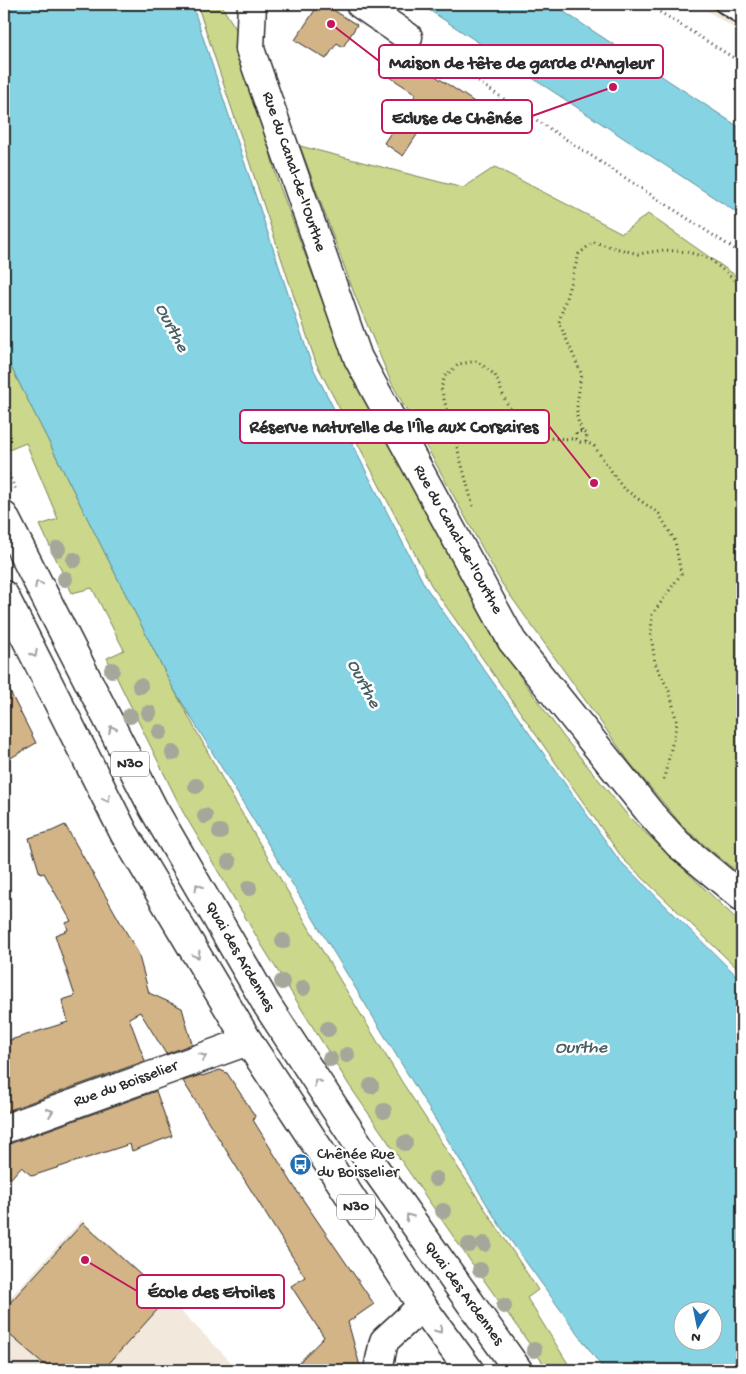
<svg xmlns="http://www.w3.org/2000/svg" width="746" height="1374" viewBox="0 0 746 1374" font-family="'Gochi Hand',sans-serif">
<rect width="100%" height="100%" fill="#fff"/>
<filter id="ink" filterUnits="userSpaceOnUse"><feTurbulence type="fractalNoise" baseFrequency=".02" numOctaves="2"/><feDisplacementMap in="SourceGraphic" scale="10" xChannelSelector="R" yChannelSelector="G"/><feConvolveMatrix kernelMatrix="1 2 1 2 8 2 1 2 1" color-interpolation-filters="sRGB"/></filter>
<g filter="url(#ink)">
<path fill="#f2e8db" d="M 696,4 L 742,4 L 742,33 Z
M 82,1220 L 170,1300 L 239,1370 L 4,1370 L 4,1304 Z"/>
<path fill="#cbd78a" stroke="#7b815a" d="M 197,4 L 223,4 L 224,10 L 238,32 L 248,66 L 277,179 L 344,359 L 457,570 L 512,665 L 563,736 L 629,817 L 742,924 L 742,973 L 623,859 L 431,585 L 316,363 Z
M 300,146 L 463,188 L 495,167 L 622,233 L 648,214 L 742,280 L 742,876 L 685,829 L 630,763 L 502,584 L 391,382 L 354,293 Z
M 4,353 L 172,686 L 229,791 L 326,957 L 402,1082 L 538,1290 L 527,1298 L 572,1370 L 548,1370 L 466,1255 L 349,1085 L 261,944 L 183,812 L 107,658 L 124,650 L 92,588 L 72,593 L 40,525 L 58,519 L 26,443 L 4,452 Z"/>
<path fill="#86d4e3" stroke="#629099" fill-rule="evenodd" d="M 4,4 L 192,4 L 312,366 L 425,586 L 619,860 L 742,981 L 742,1370 L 604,1370 L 500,1226 L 172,686 L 4,353 ZM 684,1312 L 714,1312 L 714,1342 L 684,1342 Z
M 420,4 L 552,4 L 742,129 L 742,216 Z"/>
<path fill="#d3b487" stroke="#2b2b2b" d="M 319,4 L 324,4 L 357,25 L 343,47 L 337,43 L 326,59 L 295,40 Z
M 393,48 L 491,113 L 477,134 L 435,107 L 403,156 L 384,143 L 416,94 L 379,70 Z
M 4,680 L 36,743 L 4,762 Z
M 65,825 L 138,953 L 149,993 L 182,1008 L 192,1044 L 166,1054 L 140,1012 L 129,1018 L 145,1061 L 4,1112 L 4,1092 L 9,1090 L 4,1073 L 4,1042 L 68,1022 L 62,1000 L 75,996 L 55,935 L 68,930 L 66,923 L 71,921 L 44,873 L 40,874 L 29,838 L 52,831 Z
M 220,1070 L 227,1073 L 255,1116 L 253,1120 L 297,1191 L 374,1304 L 348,1322 L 361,1370 L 292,1370 L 324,1337 L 291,1286 L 305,1277 L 183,1081 L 201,1075 L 202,1076 Z
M 156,1091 L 172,1136 L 132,1151 L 130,1144 L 32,1176 L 21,1167 L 4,1186 L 4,1144 L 9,1144 Z
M 83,1223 L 167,1299 L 103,1370 L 51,1370 L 4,1330 L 4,1309 Z"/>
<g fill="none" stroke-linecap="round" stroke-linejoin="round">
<defs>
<path id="service" d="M 722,4 L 742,17"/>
<path id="minor" d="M 252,4 L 250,49 L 358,358 L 512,641 L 651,814 L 678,844 L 742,897
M 360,4 L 408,37
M 4,1129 L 248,1041
M 380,1370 L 379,1365 L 384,1341 L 422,1306"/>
<path id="primary" d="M 4,516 L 153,808 L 267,1005 L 364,1153 L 518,1370
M 4,595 L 124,833 L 248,1041 L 422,1306 L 469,1370"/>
</defs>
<use href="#service" stroke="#2b2b2b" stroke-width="19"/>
<use href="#minor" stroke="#2b2b2b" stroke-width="31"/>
<use href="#primary" stroke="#2b2b2b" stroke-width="31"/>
<path stroke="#2b2b2b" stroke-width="3" stroke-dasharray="1 4" stroke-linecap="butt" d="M 647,4 L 742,63
M 432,52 L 742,254
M 582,431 L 577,418 L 577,407 L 581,373 L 559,322 L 579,254 L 593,242 L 638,254 L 664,250 L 688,252 L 710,259 L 737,282
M 576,439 L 576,433 L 582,431 L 587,435 L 586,442
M 4,465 L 16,490
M 473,506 L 441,388 L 445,376 L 459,364 L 477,361 L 495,375 L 506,402 L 522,427 L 542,438 L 576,439 L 580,442 L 586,442 L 594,446 L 623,488 L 659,514 L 675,541 L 681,574 L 652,615 L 651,635 L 655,663 L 670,693 L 677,723 L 663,783"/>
<use href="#service" stroke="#fff" stroke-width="15"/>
<use href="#minor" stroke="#fff" stroke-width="28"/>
<use href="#primary" stroke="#fff" stroke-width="28"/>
</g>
<g fill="#a5a79a">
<circle cx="58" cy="549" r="8"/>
<circle cx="74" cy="560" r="8"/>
<circle cx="65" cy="579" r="8"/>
<circle cx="112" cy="670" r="8"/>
<circle cx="140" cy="686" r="8"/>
<circle cx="149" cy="713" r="8"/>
<circle cx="130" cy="716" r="8"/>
<circle cx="160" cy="732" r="8"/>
<circle cx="173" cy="753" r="8"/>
<circle cx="196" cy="786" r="8"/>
<circle cx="205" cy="816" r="8"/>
<circle cx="220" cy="832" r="8"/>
<circle cx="229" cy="862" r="8"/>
<circle cx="249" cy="888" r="8"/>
<circle cx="283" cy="941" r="8"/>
<circle cx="282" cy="982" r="8"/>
<circle cx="303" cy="988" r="8"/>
<circle cx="328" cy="1029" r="8"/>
<circle cx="347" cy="1055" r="8"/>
<circle cx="330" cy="1059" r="8"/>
<circle cx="371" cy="1086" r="8"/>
<circle cx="384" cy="1111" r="8"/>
<circle cx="405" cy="1143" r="8"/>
<circle cx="436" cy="1179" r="8"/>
<circle cx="443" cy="1211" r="8"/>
<circle cx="484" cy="1244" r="8"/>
<circle cx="469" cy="1245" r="8"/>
<circle cx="480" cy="1270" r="8"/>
<circle cx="504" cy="1306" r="8"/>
<circle cx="534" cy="1350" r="8"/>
</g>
<defs><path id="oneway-chevron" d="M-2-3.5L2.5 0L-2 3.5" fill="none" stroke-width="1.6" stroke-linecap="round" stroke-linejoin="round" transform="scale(1.25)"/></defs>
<g stroke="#a0a0a0">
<use href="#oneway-chevron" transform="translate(38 584) rotate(-117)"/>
<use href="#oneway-chevron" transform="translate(34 654) rotate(63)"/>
<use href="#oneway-chevron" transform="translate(112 729) rotate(-117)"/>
<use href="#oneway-chevron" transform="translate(107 799) rotate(63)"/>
<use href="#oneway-chevron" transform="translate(198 887) rotate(-120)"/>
<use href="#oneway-chevron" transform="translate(197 955) rotate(59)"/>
<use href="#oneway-chevron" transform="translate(203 1057) rotate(-20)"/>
<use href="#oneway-chevron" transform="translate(317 1082) rotate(-123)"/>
<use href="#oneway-chevron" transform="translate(50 1112) rotate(-20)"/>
<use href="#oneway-chevron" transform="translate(409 1217) rotate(-125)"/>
<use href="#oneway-chevron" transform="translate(439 1330) rotate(54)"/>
</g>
</g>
<defs>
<symbol id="bus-disc" viewBox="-11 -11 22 22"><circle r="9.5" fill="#1f6fb2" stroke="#fff"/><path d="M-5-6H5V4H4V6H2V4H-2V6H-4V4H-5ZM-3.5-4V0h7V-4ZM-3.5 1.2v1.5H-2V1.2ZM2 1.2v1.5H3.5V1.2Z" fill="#fff"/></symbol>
</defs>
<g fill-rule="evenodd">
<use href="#bus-disc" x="288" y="1152" width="25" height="25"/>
</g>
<g text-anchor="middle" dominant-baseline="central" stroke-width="5" stroke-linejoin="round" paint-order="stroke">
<g fill="#fff" stroke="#6b6b6b" stroke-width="1">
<rect x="111" y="751.5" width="38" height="25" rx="4"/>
<rect x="337" y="1194.5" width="38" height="25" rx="4"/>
</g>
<g font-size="15" font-weight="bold" fill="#2b2b2b">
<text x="130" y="764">N30</text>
<text x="356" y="1207">N30</text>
</g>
<g font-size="16" fill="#2b2b2b" stroke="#fff">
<text transform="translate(293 172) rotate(71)">Rue du Canal-de-l'Ourthe</text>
<text transform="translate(457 540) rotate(61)">Rue du Canal-de-l'Ourthe</text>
<text transform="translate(239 957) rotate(60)">Quai des Ardennes</text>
<text transform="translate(126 1085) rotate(-20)">Rue du Boisselier</text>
<text transform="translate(463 1294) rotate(54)">Quai des Ardennes</text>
</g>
<g font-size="16" fill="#2b2b2b" stroke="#fff" text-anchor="start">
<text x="317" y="1155">Chênée Rue<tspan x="317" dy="18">du Boisselier</tspan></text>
</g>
<g font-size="18" font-style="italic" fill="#465e62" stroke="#fff">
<text transform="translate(171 328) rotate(62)">Ourthe</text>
<text transform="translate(363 684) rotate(62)">Ourthe</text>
<text x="581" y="1048">Ourthe</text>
</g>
</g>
<path fill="none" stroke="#c2185b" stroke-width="2" d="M331 24L379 61M613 87L532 116M594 483L549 426M85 1260L137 1291"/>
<g fill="#c2185b" stroke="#fff" stroke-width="2">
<circle cx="331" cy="24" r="5"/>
<circle cx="613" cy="87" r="5"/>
<circle cx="594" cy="483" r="5"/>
<circle cx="85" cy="1260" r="5"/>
</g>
<g fill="#fff" stroke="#c2185b" stroke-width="2">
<rect x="379" y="45" width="284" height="33" rx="5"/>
<rect x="382" y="100" width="150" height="33" rx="5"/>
<rect x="240" y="410" width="309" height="33" rx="5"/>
<rect x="137" y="1275" width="147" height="33" rx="5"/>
</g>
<g font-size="18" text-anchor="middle" font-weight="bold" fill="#2b2b2b">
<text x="521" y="68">Maison de tête de garde d'Angleur</text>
<text x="457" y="123">Ecluse de Chênée</text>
<text x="394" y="432">Réserve naturelle de l'Île aux Corsaires</text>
<text x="211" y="1297">École des Etoiles</text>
</g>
<rect width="746" height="1374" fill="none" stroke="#fff" stroke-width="20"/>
<rect x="10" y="10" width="726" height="1354" fill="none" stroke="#2b2b2b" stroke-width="2" filter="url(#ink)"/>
<g transform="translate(698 1326) rotate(190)"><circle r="24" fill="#ffffff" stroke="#aaaaaa"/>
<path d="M0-4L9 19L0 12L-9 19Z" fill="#1f6fb2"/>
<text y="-8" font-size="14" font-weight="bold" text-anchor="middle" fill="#2b2b2b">N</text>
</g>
</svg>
